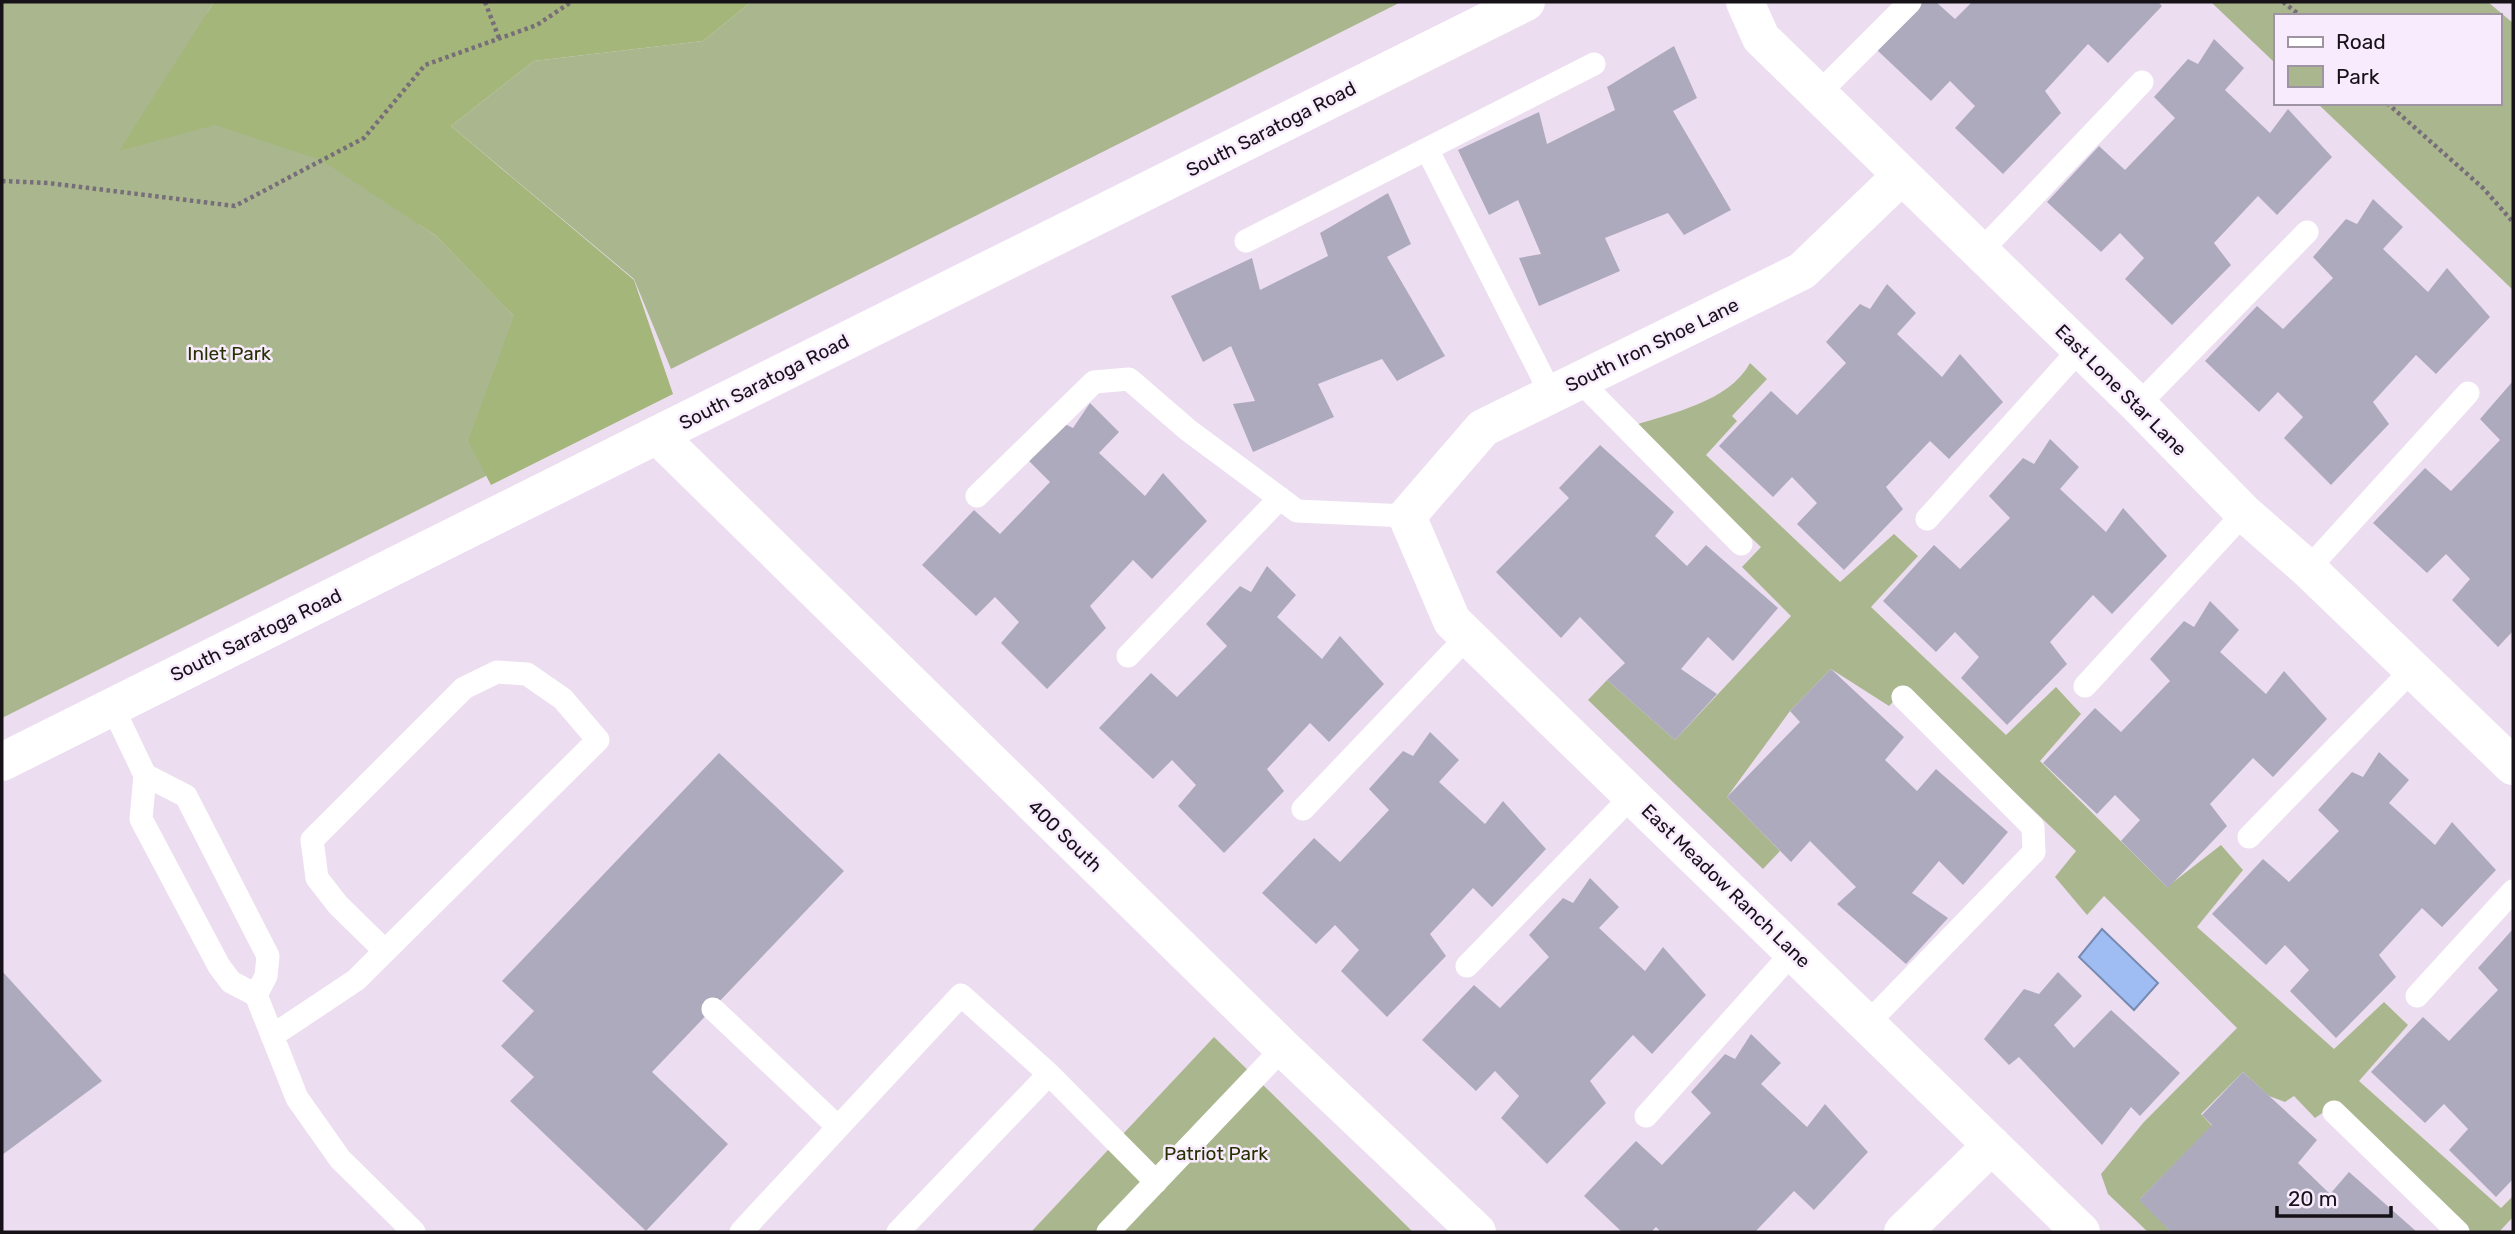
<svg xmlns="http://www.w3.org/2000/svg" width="2515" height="1234" viewBox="0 0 2515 1234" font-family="Rubik,sans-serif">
<rect width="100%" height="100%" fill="#ecdef0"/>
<path fill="#aab78e" d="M 2,2 L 214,2 L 207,13 L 420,225 L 435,235 L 610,414 L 2,718 Z
M 751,2 L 1401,2 L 671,369 L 634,279 L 451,126 L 534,61 L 703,41 Z
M 2211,2 L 2488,2 L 2513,23 L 2513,290 L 2317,103 L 2499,103 L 2499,16 L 2275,16 L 2275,63 Z
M 1750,363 L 1767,379 L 1732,416 L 1737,421 L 1706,455 L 1840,582 L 1894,534 L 1918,556 L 1871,607 L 2006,735 L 2056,687 L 2081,714 L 2040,761 L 2167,887 L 2221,845 L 2243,870 L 2197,927 L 2334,1049 L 2384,1002 L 2408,1025 L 2359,1081 L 2501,1208 L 2513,1196 L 2513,1217 L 2499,1232 L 2471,1232 L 2334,1105 L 2315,1118 L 2294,1096 L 2285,1102 L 2269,1096 L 2243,1072 L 2201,1114 L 2212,1126 L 2140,1199 L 2171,1232 L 2148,1232 L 2108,1194 L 2101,1174 L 2143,1123 L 2237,1028 L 2104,896 L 2087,915 L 2055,877 L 2076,851 L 1906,688 L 1889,706 L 1831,669 L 1790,711 L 1727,797 L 1780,851 L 1763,869 L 1588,700 L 1607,680 L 1675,740 L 1791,616 L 1742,567 L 1761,547 L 1632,426 C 1671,413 1729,402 1750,363 Z
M 1214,1037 L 1413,1232 L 1031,1232 Z"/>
<path fill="#a4b67a" d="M 214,2 L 751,2 L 703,41 L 534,61 L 451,126 L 634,280 L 673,394 L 491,485 L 468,441 L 514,316 L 435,235 L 321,160 L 215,125 L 119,151 Z"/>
<path fill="#a0bdf3" stroke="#778ab1" stroke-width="2" d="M 2102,929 L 2158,983 L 2134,1010 L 2079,957 Z"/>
<path fill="#adaabe" d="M 1923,2 L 1936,2 L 1955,19 L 1972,2 L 2158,2 L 2162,6 L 2108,63 L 2088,44 L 2045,91 L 2061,113 L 2003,174 L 1955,128 L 1975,106 L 1950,81 L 1931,101 L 1877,50 Z
M 2214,39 L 2244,68 L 2225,90 L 2270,133 L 2288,109 L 2332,157 L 2277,215 L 2258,196 L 2214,243 L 2231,265 L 2172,325 L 2125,279 L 2144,258 L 2120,233 L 2101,252 L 2047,202 L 2099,146 L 2125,170 L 2175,118 L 2154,97 L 2188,59 L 2198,64 Z
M 1674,46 L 1697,98 L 1673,111 L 1731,210 L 1684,235 L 1668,213 L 1605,238 L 1620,271 L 1539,306 L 1519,258 L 1541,254 L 1518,200 L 1489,215 L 1458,150 L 1539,112 L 1547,144 L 1615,110 L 1607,87 Z
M 1388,193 L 1411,244 L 1387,257 L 1445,356 L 1397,381 L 1382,359 L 1318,384 L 1334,417 L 1253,452 L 1233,404 L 1255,401 L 1231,346 L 1203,362 L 1171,296 L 1252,258 L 1260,290 L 1328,256 L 1320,233 Z
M 2373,199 L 2403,227 L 2383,249 L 2428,292 L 2447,268 L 2490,317 L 2436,374 L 2416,355 L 2373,402 L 2389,424 L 2331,485 L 2284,438 L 2303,417 L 2278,392 L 2259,412 L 2205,361 L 2257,306 L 2283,329 L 2333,278 L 2313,257 L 2346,219 L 2357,224 Z
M 1887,284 L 1916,313 L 1897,334 L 1942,377 L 1960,354 L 2003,402 L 1949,459 L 1930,441 L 1886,487 L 1903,509 L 1844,570 L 1797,524 L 1817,503 L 1792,477 L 1773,497 L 1719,446 L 1771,391 L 1797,415 L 1846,363 L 1826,342 L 1860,304 L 1870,309 Z
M 2513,381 L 2513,631 L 2498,647 L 2452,600 L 2470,579 L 2446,554 L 2427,573 L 2373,523 L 2425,468 L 2451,491 L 2500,440 L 2480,419 Z
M 1090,403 L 1119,432 L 1099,453 L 1145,496 L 1163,473 L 1207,521 L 1152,579 L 1133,560 L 1090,606 L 1106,628 L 1047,689 L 1001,643 L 1019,622 L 995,597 L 976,616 L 922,565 L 974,510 L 1000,534 L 1050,482 L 1029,461 L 1063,423 L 1073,428 Z
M 2050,439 L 2079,467 L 2060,489 L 2106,532 L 2123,508 L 2167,556 L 2112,614 L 2093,595 L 2050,642 L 2067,664 L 2007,725 L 1961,678 L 1979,657 L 1955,632 L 1936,652 L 1883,601 L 1934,545 L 1960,569 L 2010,518 L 1989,496 L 2023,458 L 2034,464 Z
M 1600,445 L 1674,512 L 1655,536 L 1687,566 L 1706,545 L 1778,608 L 1733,661 L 1708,637 L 1681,669 L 1717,694 L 1675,740 L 1607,680 L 1625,663 L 1580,617 L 1561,638 L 1496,572 L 1569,498 L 1559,488 Z
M 1267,566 L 1296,595 L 1277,617 L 1322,659 L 1340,636 L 1384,684 L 1329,742 L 1310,723 L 1267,769 L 1284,791 L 1224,853 L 1178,806 L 1196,785 L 1172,760 L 1153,779 L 1099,728 L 1151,673 L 1177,697 L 1227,646 L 1206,624 L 1240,586 L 1251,592 Z
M 2210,601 L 2239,630 L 2220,652 L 2266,694 L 2284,671 L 2327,719 L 2273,777 L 2253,758 L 2210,804 L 2227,826 L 2168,888 L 2121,841 L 2140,820 L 2115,795 L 2097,814 L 2043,763 L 2095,708 L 2121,732 L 2170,681 L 2150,659 L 2184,621 L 2194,627 Z
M 1831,669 L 1904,737 L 1885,760 L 1917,791 L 1936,769 L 2008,832 L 1963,885 L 1939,861 L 1912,893 L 1948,918 L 1906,964 L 1837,904 L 1856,887 L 1810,841 L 1791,862 L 1727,797 L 1800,722 L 1790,711 Z
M 1430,732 L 1459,760 L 1439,782 L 1485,824 L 1503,801 L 1546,849 L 1492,907 L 1473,888 L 1430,934 L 1446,956 L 1387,1017 L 1341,971 L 1359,950 L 1335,925 L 1316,944 L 1262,893 L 1314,838 L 1340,862 L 1389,810 L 1369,789 L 1403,751 L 1413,756 Z
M 2379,752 L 2409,780 L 2389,803 L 2435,845 L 2452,822 L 2496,870 L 2442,927 L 2422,908 L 2379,955 L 2396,977 L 2336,1038 L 2290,991 L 2309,970 L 2285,945 L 2266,965 L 2212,914 L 2263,859 L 2289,882 L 2339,831 L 2318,810 L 2352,772 L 2363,777 Z
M 719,753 L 844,871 L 652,1072 L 728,1144 L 646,1231 L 510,1101 L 534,1077 L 501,1046 L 534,1011 L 502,981 Z
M 1590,878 L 1619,907 L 1599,928 L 1645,971 L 1663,947 L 1706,995 L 1652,1054 L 1633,1035 L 1590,1081 L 1606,1103 L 1547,1164 L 1501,1118 L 1519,1096 L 1495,1071 L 1476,1091 L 1422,1040 L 1474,985 L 1500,1008 L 1549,957 L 1529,935 L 1563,898 L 1573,903 Z
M 2513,929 L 2513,1179 L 2496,1197 L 2449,1150 L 2468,1129 L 2444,1104 L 2425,1123 L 2371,1072 L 2423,1017 L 2449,1041 L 2498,990 L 2478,968 Z
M 2,971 L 102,1081 L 2,1155 Z
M 2058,972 L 2082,996 L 2054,1025 L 2074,1048 L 2111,1010 L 2180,1073 L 2140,1116 L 2131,1107 L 2102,1145 L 2019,1057 L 2009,1065 L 1984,1039 L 2024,989 L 2039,994 Z
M 1751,1034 L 1781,1063 L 1761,1084 L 1807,1127 L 1825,1104 L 1868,1152 L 1814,1210 L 1794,1191 L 1755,1232 L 1661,1232 L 1656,1227 L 1651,1232 L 1622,1232 L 1584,1196 L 1636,1141 L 1662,1165 L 1711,1113 L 1691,1092 L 1725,1054 L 1735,1059 Z
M 2243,1072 L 2317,1140 L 2298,1163 L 2330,1194 L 2349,1172 L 2417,1232 L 2171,1232 L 2139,1200 L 2212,1125 L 2202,1115 Z"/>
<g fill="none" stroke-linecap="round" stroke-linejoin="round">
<path stroke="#776e7a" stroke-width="4.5" stroke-dasharray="3.5 3.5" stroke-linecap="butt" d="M 485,2 L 499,38
M 2283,2 L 2301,16
M 2387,103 L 2483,188 L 2513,222
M 2,181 L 48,183 L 235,206 L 364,138 L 425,65 L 537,25 L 571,2"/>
<path stroke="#fff" stroke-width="23" d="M 1818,94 L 1910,2
M 1427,149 L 1551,394
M 1246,241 L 1594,64
M 1980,252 L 2142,82
M 1579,380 L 1741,544
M 2138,405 L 2307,232
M 977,496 L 1094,382 L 1129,379 L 1188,430 L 1297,511 L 1407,516
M 1927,519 L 2080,349
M 2308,569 L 2468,393
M 1128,656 L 1280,498
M 2085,686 L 2244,513
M 112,706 L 145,775 L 141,819 L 219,966 L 231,982 L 256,995 L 297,1098 L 340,1159 L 414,1232
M 145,775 L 186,796 L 268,956 L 266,976 L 256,995
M 1303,809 L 1468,636
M 2249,837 L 2413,669
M 1467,966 L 1632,796
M 2417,996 L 2513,891
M 713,1009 L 838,1127
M 1867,1024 L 2034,852 L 2033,827 L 1903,697
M 272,1036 L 356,980 L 598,740 L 563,699 L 527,674 L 497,672 L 464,688 L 312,840 L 317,878 L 338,905 L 385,951
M 2334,1112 L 2458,1232
M 1646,1116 L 1793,952
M 741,1232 L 961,995 L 1049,1074
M 898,1232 L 1049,1074 L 1156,1182
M 1108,1232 L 1283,1048"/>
<path stroke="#fff" stroke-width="38" d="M 1745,2 L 1761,38 L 2138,405 L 2244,513 L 2308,569 L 2513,766
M 1901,176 L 1802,271 L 1483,428 L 1407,516 L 1452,621 L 2081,1232
M 657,435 L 1526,2
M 1903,1232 L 1992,1145"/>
<path stroke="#fff" stroke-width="38" d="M 2,762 L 657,435 L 1283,1048 L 1477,1232"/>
</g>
<g text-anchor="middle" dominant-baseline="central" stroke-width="5" stroke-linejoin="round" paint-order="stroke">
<g font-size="19" fill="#161218" stroke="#f9ebfe">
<text transform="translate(1271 129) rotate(-27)">South Saratoga Road</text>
<text transform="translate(1652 345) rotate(-26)">South Iron Shoe Lane</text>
<text transform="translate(764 382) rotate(-27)">South Saratoga Road</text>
<text transform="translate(2121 390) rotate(45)">East Lone Star Lane</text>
<text transform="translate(256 635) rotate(-26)">South Saratoga Road</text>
<text transform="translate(1065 836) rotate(44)">400 South</text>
<text transform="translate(1726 886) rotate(44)">East Meadow Ranch Lane</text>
</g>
<g font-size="19" fill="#263102" stroke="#f9ebfe">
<text x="229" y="353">Inlet Park</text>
<text x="1216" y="1153">Patriot Park</text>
</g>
</g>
<rect width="2515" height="1234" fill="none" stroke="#161218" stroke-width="7"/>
<rect x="2274" y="14" width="228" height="91" fill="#f9ebfe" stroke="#9e94a2" stroke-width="2"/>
<rect x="2288" y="37" width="35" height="10" fill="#ffffff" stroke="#9e94a2" stroke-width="2"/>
<text x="2336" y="49" font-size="21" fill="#161218">Road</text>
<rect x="2288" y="66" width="35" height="21" fill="#aab78e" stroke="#9e94a2" stroke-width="2"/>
<text x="2336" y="84" font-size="21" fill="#161218">Park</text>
<path d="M2277 1206v10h114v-10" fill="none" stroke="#161218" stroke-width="3.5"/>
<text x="2288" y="1206" font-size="21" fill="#161218" stroke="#f9ebfe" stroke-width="5" paint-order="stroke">20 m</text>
</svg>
